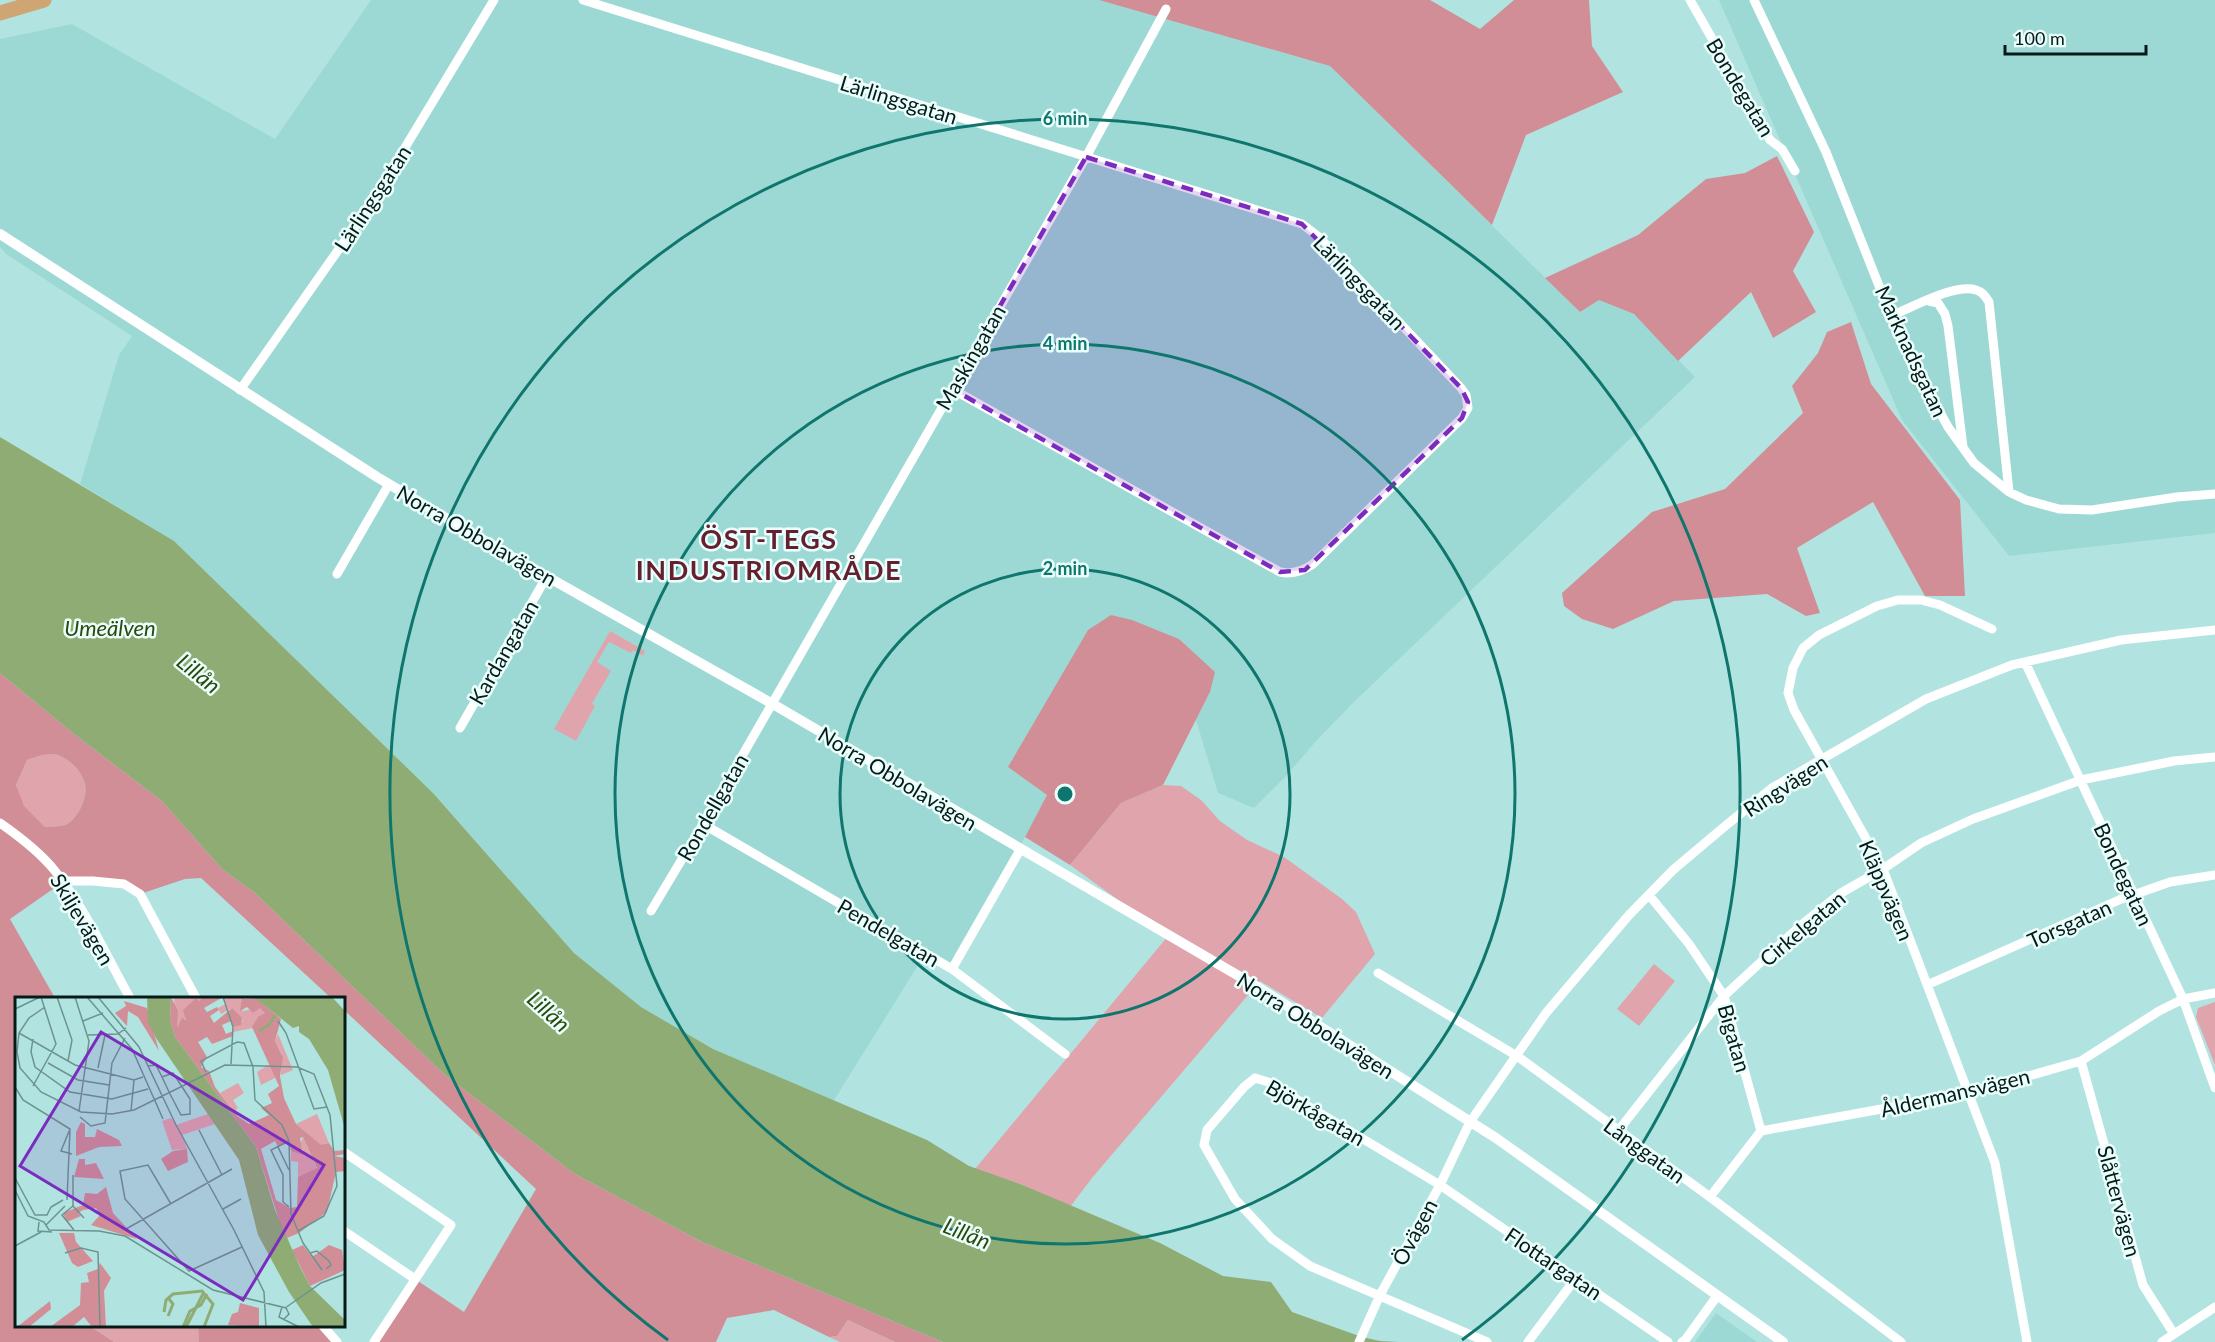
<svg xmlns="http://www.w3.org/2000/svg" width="2215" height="1342" viewBox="0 0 2215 1342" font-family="Lato,sans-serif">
<rect width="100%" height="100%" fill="#b1e4e0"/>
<path fill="#9dd9d4" d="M 371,0 L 1099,0 L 1330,66 L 1580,312 L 1599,300 L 1634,314 L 1695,377 L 1356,700 L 1318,739 L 1285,777 L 1254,808 L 1218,793 L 1196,720 L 1210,692 L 1008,767 L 1048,795 L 952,969 L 925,954 L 833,1102 L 713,1049 L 641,1007 L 574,953 L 433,793 L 174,541 L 80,484 L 119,355 L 132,336 L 6,254 L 0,247 L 0,39 L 72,24 L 275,139 Z
M 1719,0 L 2215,0 L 2215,533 L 2009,556 L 1902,420 Z
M 1716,1313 L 1757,1342 L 1695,1342 Z"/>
<path fill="#e0a4ac" d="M 610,631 L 645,651 L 643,656 L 633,650 L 631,653 L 609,642 L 597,662 L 611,671 L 593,702 L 592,704 L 595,706 L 576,741 L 554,729 Z
M 55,754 C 68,758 81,769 85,784 C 88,797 78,820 65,825 C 59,827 51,826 45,827 L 23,806 L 16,785 L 27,760 L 42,755 Z
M 1163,785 L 1181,786 L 1201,800 L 1220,821 L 1247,840 L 1284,857 L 1342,899 L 1356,912 L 1375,954 L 1322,1018 L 1260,981 L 1092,1178 L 1070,1207 L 1020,1184 L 975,1169 L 1168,936 L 1070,865 L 1121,803 Z
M 1654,964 L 1675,981 L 1639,1026 L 1617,1009 Z
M 2215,1002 L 2215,1065 L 2196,1017 L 2198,1008 Z
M 848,1320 L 895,1342 L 840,1342 L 829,1337 L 837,1336 Z
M 90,1326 L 198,1326 L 199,1342 L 114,1342 Z"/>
<path fill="#d28e97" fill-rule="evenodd" d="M 1099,0 L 1430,0 L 1480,29 L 1514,0 L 1589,0 L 1592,46 L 1623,92 L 1526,135 L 1492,225 L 1330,66 Z
M 1777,156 L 1814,232 L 1793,271 L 1816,312 L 1773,338 L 1751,292 L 1678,361 L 1634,314 L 1599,300 L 1580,312 L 1545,278 L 1638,235 L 1706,179 L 1745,173 Z
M 1851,322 L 1871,384 L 1960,500 L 1965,596 L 1925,596 L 1873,502 L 1797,548 L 1820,613 L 1806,616 L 1767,594 L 1674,601 L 1613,629 L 1582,619 L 1564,606 L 1562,593 L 1652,512 L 1725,489 L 1803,413 L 1792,386 L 1818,353 L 1827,332 Z
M 1111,615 L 1132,620 L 1179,639 L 1215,672 L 1210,692 L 1163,785 L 1121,803 L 1070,865 L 1025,837 L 1047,795 L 1008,767 L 1088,630 Z
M 0,673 L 74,734 L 162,801 L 222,869 L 255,893 L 445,1075 L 575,1174 L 702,1242 L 943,1342 L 895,1342 L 848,1320 L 837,1336 L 829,1337 L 774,1310 L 727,1318 L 716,1342 L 374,1342 L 415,1279 L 464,1312 L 536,1189 L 344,1010 L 344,998 L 331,998 L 201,878 L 185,879 L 140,894 L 124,884 L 63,882 L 10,919 L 55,998 L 16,998 L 16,1326 L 90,1326 L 114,1342 L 0,1342 ZM 55,754 C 68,758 81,769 85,784 C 88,797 78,820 65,825 C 59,827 51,826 45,827 L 24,806 L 16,785 L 27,760 L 42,755 Z
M 198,1326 L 323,1326 L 337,1342 L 199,1342 Z"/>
<path fill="#8fac74" d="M 0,437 L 174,541 L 433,793 L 574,953 L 641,1007 L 713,1049 L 927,1140 L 969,1166 L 1020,1184 L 1160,1243 L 1223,1276 L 1271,1282 L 1292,1312 L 1362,1337 L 1380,1341 L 1399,1342 L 943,1342 L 702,1242 L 575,1174 L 445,1075 L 255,893 L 222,869 L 162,801 L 74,734 L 0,673 Z"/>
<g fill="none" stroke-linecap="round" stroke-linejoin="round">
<path stroke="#fff" stroke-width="9" d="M 583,0 L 1302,224 L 1319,237 L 1461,388 L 1466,395 L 1468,408 L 1462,418 L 1313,564 C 1303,571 1293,575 1280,572 L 952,389
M 1690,0 L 1770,140 L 1782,149 L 1795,171
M 1754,0 L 1826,152 L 1891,316 L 1909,355 L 1948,427 L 1974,463 L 2009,492 L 2026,500 L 2059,509 L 2092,510 L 2177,497 L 2215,494
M 1929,301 L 1938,303 L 1945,314 L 1948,326 L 1963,447
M 1891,316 C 1911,308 1955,283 1976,290 C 1983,292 1985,296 1989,302 L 2009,492
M 240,390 L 374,199 L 494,0
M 337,574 L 389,484
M 1992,629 L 1940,605 L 1921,600 L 1898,600 L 1877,606 L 1819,635 L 1803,648 L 1793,668 L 1788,693 L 1794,710 L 1883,869 L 1995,1163 L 2027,1342
M 2025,662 L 2183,999 L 2215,1088
M 460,728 L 547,576
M 0,823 C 20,837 40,852 55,871 C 85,908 107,957 130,998
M 703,824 L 952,969 L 1065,1054
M 63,881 L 93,881 L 124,884 L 140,894 L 196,998
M 1649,895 L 1689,944 L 1724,996 L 1761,1131
M 651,911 L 703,824 L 1086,157 L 1166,9
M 952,969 L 1020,850
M 1378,973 L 1517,1056 L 1710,1197 L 1901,1342
M 1927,985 L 2119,900 L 2170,882 L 2215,875
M 2081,1061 L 2143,1285 L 2174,1334
M 1618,1131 L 1724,996 L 1800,926 L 1841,893 L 1883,869 L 1921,843 L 1973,819 L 2081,780 L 2174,761 L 2215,757
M 344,1152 L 451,1225 L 374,1342
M 1710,1197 L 1761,1131 L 1969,1093 L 2081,1061 L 2159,1011 L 2183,999 L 2215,993
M 344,1231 L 415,1279
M 323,1326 L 337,1342
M 1359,1342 L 1380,1295 L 1440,1185 L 1470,1122 L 1546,1013 L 1629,915 L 1673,870 L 1724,827 L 1772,788 L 1926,699 L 2012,665 L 2121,640 L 2215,630
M 1487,1342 L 1310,1266 L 1272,1239 L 1235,1199 L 1204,1145 L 1207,1130 L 1244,1087 L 1255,1078 L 1268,1082 L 1440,1185 L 1668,1342
M 1528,1342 L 1576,1278
M 1682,1342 L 1686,1339 L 1717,1296
M 2162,1342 L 2215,1307"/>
<path stroke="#fff" stroke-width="10" d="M 0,234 L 377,477 L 507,554 L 771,703 L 1256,986 L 1496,1138 L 1783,1342"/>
<path stroke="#cfa673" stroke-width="15" d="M 0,13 L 44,0"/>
</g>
<path fill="#7b2cbf" fill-opacity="0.2" stroke="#7b2cbf" stroke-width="4.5" stroke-dasharray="12 8" stroke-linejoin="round" d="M 1086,157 L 1302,224 L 1461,388 L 1468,402 L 1462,418 L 1305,570 L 1280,572 L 952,389 Z"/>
<g fill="none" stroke="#0f766e" stroke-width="3">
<circle cx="1065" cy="794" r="225"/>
<circle cx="1065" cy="794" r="450"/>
<path d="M668 1340A675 675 0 1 1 1462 1340"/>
</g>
<g text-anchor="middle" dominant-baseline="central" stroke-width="5" stroke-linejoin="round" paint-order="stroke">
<g font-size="21" fill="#061a19" stroke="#eafefc">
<text transform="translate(1741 87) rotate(59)">Bondegatan</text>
<text transform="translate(899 99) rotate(17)">Lärlingsgatan</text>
<text transform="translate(372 198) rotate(-57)">Lärlingsgatan</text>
<text transform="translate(1360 282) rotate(46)">Lärlingsgatan</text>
<text transform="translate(1912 351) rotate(65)">Marknadsgatan</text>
<text transform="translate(970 357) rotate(-60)">Maskingatan</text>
<text transform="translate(477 535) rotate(30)">Norra Obbolavägen</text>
<text transform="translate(503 652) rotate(-60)">Kardangatan</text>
<text transform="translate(898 778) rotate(31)">Norra Obbolavägen</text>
<text transform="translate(1785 785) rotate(-33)">Ringvägen</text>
<text transform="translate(712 807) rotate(-60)">Rondellgatan</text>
<text transform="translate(2124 874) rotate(65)">Bondegatan</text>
<text transform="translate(1887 890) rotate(67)">Kläppvägen</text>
<text transform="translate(83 919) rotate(59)">Skiljevägen</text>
<text transform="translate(2069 923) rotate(-24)">Torsgatan</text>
<text transform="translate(1802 928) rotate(-40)">Cirkelgatan</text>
<text transform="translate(889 932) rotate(30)">Pendelgatan</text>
<text transform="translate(1316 1025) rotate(32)">Norra Obbolavägen</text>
<text transform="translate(1735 1038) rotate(74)">Bigatan</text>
<text transform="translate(1955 1092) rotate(-13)">Åldermansvägen</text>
<text transform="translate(1316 1112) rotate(30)">Björkågatan</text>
<text transform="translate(1645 1150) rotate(36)">Långgatan</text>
<text transform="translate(2120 1201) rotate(75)">Slåttervägen</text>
<text transform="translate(1414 1232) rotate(-62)">Övägen</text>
<text transform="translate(1554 1263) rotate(34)">Flottargatan</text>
</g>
<g font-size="22" font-style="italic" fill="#2e480b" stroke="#eafefc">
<text x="110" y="627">Umeälven</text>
<text transform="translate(199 673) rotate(39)">Lillån</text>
<text transform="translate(549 1011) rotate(42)">Lillån</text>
<text transform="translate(967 1233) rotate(22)">Lillån</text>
</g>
<g font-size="27" font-weight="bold" letter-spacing="1.5" fill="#651f2f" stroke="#eafefc">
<text x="769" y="538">ÖST-TEGS<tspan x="769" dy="31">INDUSTRIOMRÅDE</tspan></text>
</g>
</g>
<g transform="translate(15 997)">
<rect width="330" height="330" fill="#b1e4e0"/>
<path d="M 159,0 L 188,0 L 184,4 L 181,1 L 165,31 L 161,31 ZM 208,0 L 229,0 L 227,14 L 246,11 L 251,18 L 238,31 L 218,35 L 218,30 L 228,24 L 217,11 L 206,17 L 203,11 L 211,7 ZM 263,37 L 278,73 L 266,78 L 267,57 L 260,44 ZM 253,68 L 258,68 L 260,81 L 246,88 L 242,75 ZM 223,86 L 229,96 L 218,103 L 223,111 L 233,107 L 221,112 L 222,119 L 205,96 ZM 193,117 L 200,127 L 167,138 L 172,152 L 157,153 L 147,124 L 156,121 L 161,128 ZM 302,117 L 314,146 L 306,149 L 281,127 ZM 288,140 L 302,172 L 283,180 L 283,165 L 276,164 L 276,154 L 289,156 L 285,147 Z" fill="#e0a4ac"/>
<path d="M 156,0 L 163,14 L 162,31 L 167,21 L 171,23 L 168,13 L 181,1 L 184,4 L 188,0 L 208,0 L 189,11 L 192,15 L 202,10 L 204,13 L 195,19 L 199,26 L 217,11 L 227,21 L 226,28 L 218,30 L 216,24 L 207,28 L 211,37 L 218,34 L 218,39 L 197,47 L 192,40 L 183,45 L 192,60 L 186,70 L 194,74 L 200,90 L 222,119 L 234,127 L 254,118 L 246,111 L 257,106 L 253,97 L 264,89 L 237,30 L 243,20 L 250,16 L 245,11 L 238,16 L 232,10 L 225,14 L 227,2 L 241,1 L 266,22 L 260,44 L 268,60 L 265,79 L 269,101 L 281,127 L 306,148 L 314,146 L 319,154 L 330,153 L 330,157 L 319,159 L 330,161 L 330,174 L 321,175 L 312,215 L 284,236 L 272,241 L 268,236 L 241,150 L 160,40 L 155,23 ZM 288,140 L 302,171 L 283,180 L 282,210 L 275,211 L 261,203 L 246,152 L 260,144 L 263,150 L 274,144 L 276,154 L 288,158 L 285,141 ZM 109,4 L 132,11 L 144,54 L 123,20 L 113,14 L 112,29 L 100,16 L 111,9 ZM 66,125 L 70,127 L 70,140 L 80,140 L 82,132 L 104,143 L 107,149 L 84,150 L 61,159 L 61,135 ZM 172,152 L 173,165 L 153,174 L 146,162 L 158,154 ZM 64,162 L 70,162 L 70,168 L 81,166 L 89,182 L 59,180 ZM 91,190 L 98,216 L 122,242 L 76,228 L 85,218 L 81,211 L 68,213 L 63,216 L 66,219 L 52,225 L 48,216 L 68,208 L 70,196 L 82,197 ZM 44,236 L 59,236 L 61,245 L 78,264 L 63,270 L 57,266 ZM 288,248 L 297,260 L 314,248 L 327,253 L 330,273 L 295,289 L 277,253 ZM 85,266 L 96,281 L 89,294 L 91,330 L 77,330 L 69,320 L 57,330 L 35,330 L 65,308 L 66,286 L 74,285 L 72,276 L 83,272 ZM 35,304 L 36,312 L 14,330 L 2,330 ZM 225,306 L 244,311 L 244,330 L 213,328 L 217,317 L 223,315 Z" fill="#d28e97" fill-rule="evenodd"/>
<path d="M 132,0 L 156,0 L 155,23 L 160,40 L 241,150 L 260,213 L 285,270 L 295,289 L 330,323 L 330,330 L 298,330 L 274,295 L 243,238 L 224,163 L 141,41 L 133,25 ZM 239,0 L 317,0 L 329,13 L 330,132 L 313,73 L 294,42 L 284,35 L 284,29 L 278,31 Z" fill="#8fac74"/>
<path fill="none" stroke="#8fac74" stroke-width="3" d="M 244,34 L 254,28 L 260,18M 149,315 L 151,303 L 158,297 L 187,294 L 198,307 L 189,330M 153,319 L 158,307 L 154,302M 168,330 L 175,314 L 186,308 L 192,297M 171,330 L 189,295"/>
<path fill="none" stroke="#6d9390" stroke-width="1.5" d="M 42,0 L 57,43 L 53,64M 60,0 L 74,44 L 64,114M 72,0 L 117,52 L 148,122M 83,0 L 124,50 L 161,128 L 219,233 L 249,295 L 251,330M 208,0 L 218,30 L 216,67M 30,10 L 14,21 L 4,36 L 2,55 L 5,71 L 26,95 L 66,115 L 97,117 L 119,113 L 210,68 L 282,70 L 299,77 L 315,118 L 322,189 L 309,219 L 283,234M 0,12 L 25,0M 68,24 L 88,16M 263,24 L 271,36 L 299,112 L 312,110M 4,36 L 60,68 L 119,83 L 128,80M 73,38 L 103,37 L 111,31M 18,42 L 16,55 L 20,70 L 55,95 L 97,102 L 133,92M 33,66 L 63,83 L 94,88M 133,69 L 141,68 L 147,80 L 155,97 L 166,118 L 175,117 L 175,102 L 158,76 L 147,80M 83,71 L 90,38M 191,75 L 186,64 L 222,45 L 229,46 L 238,70 L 240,103 L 267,128 L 274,144 L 276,217 L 288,246 L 307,273M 18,89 L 41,47 L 26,0M 0,90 L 8,103 L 55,132 L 52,203M 116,114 L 119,83M 65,120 L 76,129 L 90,126 L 97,66 L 110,41M 55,132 L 46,154 L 57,157M 184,133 L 207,178M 263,150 L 274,173M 58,178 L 58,209 L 69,221M 0,181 L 20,218 L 32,218 L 36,210 L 48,203M 0,193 L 13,219 L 29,225 L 34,233 L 84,234 L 110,239 L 198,293 L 271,311 L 274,317 L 269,322M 156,207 L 133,168 L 105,174 L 110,202 L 174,274 L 227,250M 58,209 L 47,218 L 59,233M 274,210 L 268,205 L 268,178 L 256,153 L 274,144M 208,212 L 226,202M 24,225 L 23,234 L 37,235M 31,228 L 50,209M 111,232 L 217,172M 0,249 L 26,235M 50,256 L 66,251 L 83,255 L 85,330M 295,256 L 302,254 L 314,264 L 316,268 L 311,272M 267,310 L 264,320 L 284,330M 270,311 L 306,286 L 330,277"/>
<path fill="#7b2cbf" fill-opacity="0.15" stroke="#7b2cbf" stroke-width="3" d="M 86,35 L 309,168 L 228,303 L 5,169 Z"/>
<rect width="330" height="330" fill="none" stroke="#061a19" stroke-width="3"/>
</g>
<circle cx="1065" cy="794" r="9" fill="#0f766e" stroke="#eafefc" stroke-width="3"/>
<g font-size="18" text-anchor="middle" font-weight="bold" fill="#0f766e" stroke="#eafefc" stroke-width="5" stroke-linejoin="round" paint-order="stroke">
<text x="1065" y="125">6 min</text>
<text x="1065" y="350">4 min</text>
<text x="1065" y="575">2 min</text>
</g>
<path d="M2005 45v9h141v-9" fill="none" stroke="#061a19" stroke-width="3"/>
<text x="2014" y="45" font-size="18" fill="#061a19" stroke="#eafefc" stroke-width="4.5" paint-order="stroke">100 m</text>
</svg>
